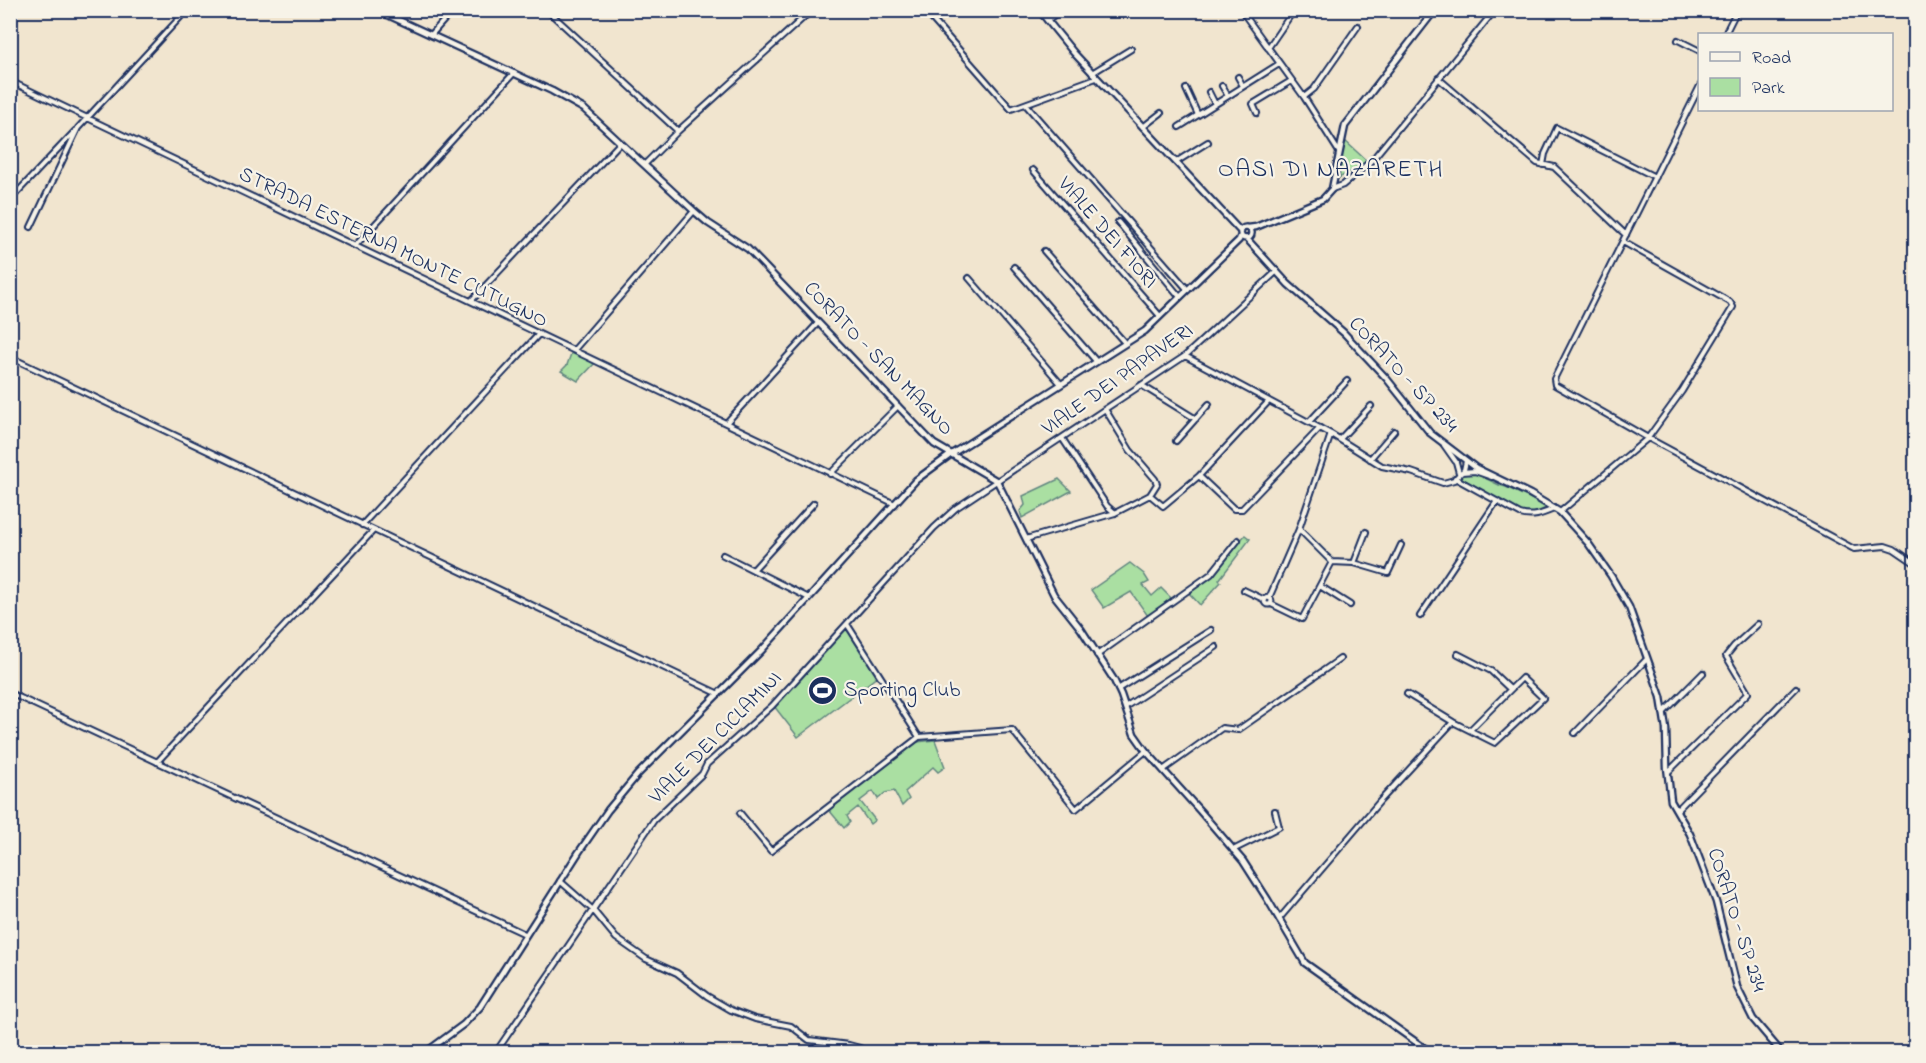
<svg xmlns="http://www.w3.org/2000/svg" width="1926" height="1063" viewBox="0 0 1926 1063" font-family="'Indie Flower',sans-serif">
<rect width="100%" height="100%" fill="#f1e5cf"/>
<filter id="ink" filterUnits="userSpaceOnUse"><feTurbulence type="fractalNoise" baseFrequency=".0167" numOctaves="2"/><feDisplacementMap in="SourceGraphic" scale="12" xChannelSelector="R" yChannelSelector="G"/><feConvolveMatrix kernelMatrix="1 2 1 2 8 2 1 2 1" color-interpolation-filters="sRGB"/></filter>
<g filter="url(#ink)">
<path fill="#aadfa2" stroke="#628780" stroke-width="1.5" d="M 1344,140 L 1368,162 L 1339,178 Z
M 572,351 L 596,362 L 578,381 L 561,371 L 567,365 Z
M 1473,472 L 1499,485 L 1506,487 L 1548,507 L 1535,513 L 1521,512 L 1461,478 L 1465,473 Z
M 1059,479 L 1071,491 L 1022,518 L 1020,511 L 1025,505 L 1023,496 Z
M 1245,535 L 1250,539 L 1219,580 L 1221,582 L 1200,605 L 1188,592 L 1212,574 Z
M 1130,563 L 1144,574 L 1149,582 L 1143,585 L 1152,596 L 1161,588 L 1171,598 L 1148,616 L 1131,592 L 1104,608 L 1091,590 Z
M 847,626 L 878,676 L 798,737 L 774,706 Z
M 935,740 L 945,767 L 938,772 L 933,767 L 905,792 L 909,799 L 902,806 L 894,791 L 885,793 L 878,799 L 873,791 L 860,801 L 875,820 L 870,824 L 858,807 L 847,816 L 850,822 L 844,828 L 829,810 L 917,742 Z"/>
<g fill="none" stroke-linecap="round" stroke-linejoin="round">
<defs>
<path id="street" d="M 547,10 L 678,131
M 924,10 L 1011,109 L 1096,78
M 1241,10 L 1304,97 L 1339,152
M 1047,20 L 1062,10
M 1725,34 L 1737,10
M 431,35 L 453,10
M 1678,40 L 1700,51
M 1268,48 L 1294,10
M 1092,73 L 1131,49
M 1238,77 L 1243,86
M 1438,78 L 1537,163 L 1554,167 L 1626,235
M 10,81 L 895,504
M 1222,86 L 1228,96
M 1700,86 L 1554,379 L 1555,385 L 1648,438 L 1854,549 L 1885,546 L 1894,549 L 1916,564
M 1186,89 L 1198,115
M 1209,92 L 1215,104
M 1304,97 L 1314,89 L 1358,26
M 1026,105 L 1188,290
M 1257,113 L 1253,104 L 1291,81
M 1143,127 L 1161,113
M 1179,127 L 1279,64
M 1176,162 L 1208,142
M 645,164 L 678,131 L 812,10
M 1543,165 L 1545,154 L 1557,128 L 1655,177
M 1033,170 L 1160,316
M 1332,189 L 1343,185 L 1372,160 L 1495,10
M 10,200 L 75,131
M 1118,222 L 1180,297
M 31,227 L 78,128 L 187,10
M 355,246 L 514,73
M 1044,251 L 1125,343
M 1014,267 L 1096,361
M 969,278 L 1061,384
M 471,301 L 620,143
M 574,350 L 694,211
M 1185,356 L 1331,434 L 1382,466 L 1411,472 L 1443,483 L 1454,480 L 1464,470 L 1466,461
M 10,357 L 719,694
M 1141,385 L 1196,419
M 1105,409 L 1130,450 L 1155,479 L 1157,484 L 1150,495 L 1163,506 L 1199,476 L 1269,401
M 1309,422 L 1347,381
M 726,423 L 818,323
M 1062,438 L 1107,506 L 1115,513
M 1340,439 L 1371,406
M 1176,441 L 1209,404
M 1444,445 L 1456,462 L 1459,473
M 1370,459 L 1394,431
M 1462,472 L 1475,471 L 1492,477
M 830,474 L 898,406
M 1199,476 L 1234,509 L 1242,509 L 1320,428
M 1455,478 L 1520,514 C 1533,518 1542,514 1554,509
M 1560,512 L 1648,438 L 1682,391 L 1733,307 L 1730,302 L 1623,242
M 362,525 L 539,334
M 1299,529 L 1332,562 L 1354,563 L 1388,573 L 1401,545
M 1026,539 L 1115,513 L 1150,495
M 723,555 L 809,598
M 1354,563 L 1366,532
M 753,570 L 814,503
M 1320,586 L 1350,605
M 1244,590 L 1265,600
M1264.5 601a3.5 3.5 0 1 1 7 0a3.5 3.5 0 1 1-7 0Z
M 1269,598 L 1299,529 L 1331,434
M 1271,604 L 1302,619 L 1332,562
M 1420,616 L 1497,501
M 847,624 L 919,737
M 1458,654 L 1491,671 L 1510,689
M 1097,655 L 1211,574 L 1238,540
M 1118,689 L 1211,630
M 10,693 L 525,934
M 1407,694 L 1453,722 L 1495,743 L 1543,698 L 1522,678 L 1470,730
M 1125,707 L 1216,647
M 1663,713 L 1703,673
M 1575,733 L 1647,659
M 157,762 L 373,531
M 1163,770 L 1222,728 L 1238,730 L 1340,659
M 1668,772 L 1748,693 L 1726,656 L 1734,646 L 1758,624
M 1677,810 L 1796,688
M 740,813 L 771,851 L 919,737 L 1012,730 L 1076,809 L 1146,751
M 1233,850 L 1279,827 L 1275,811
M 560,881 L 593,910 L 616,938 L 646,959 L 677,973 L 707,996 L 731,1010 L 755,1019 L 791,1026 L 809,1040 L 849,1045 L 860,1048 L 866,1052
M 1279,919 L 1381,800 L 1453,722
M 496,1052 L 654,820 L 702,774 L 707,764 L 772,706 L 934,528 L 956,508 L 1185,356 L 1277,271"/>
<path id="secondary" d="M 377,10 L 552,91 L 584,109 L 694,211 L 708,223 L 748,249 L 934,444 L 997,481 L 1054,595 L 1081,629 L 1114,680 L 1121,695 L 1134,734 L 1146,751 L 1200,811 L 1243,861 L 1268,900 L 1305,963 L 1430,1052
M 1039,10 L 1074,53 L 1241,232
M1240.5 233a5.5 5.5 0 1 1 11 0a5.5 5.5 0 1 1-11 0Z
M 1248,228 L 1256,227 L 1323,199 L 1332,189 L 1345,126 L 1435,10
M 1247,239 L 1288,284 L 1344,333 L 1387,379 L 1430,433 L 1476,468 L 1530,494 L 1560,512 L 1588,543 L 1611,576 L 1629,607 L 1661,697 L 1666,729 L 1667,767 L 1671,801 L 1690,834 L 1716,902 L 1737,987 L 1753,1019 L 1781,1052
M 426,1052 L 464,1024 L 480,1007 L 579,852 L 608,810 L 638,774 L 761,651 L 916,480 L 950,455 L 1145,331 L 1239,240 L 1241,235"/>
</defs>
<use href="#street" stroke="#1b2f5e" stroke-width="8"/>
<use href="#secondary" stroke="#1b2f5e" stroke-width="9"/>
<use href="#street" stroke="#f7f3e8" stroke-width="4"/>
<use href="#secondary" stroke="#f7f3e8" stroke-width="4.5"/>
</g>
</g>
<defs>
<symbol id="stadium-disc" viewBox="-11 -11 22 22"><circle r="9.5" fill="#1b2f5e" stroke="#f7f3e8"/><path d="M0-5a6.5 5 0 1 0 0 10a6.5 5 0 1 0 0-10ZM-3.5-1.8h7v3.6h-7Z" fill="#fff"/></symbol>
</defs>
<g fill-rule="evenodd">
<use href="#stadium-disc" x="806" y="674" width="33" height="33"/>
</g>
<g text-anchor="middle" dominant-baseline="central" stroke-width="4.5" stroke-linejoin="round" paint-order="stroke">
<g font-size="21" fill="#1b2f5e" stroke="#f7f3e8">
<text transform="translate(1107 233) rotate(49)">VIALE DEI FIORI</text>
<text transform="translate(393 248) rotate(26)">STRADA ESTERNA MONTE CUTUGNO</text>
<text transform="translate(878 359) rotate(46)">CORATO - SAN MAGNO</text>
<text transform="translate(1403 375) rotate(47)">CORATO - SP 234</text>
<text transform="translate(1118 380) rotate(-35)">VIALE DEI PAPAVERI</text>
<text transform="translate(716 738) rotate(-45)">VIALE DEI CICLAMINI</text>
<text transform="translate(1736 920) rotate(72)">CORATO - SP 234</text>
</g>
<g font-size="21" fill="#1b2f5e" stroke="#f7f3e8" text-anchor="start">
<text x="844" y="691">Sporting Club</text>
</g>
<g font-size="24" letter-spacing="1.5" fill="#1b2f5e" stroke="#f7f3e8">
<text x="1331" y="170">OASI DI NAZARETH</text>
</g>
</g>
<rect width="1926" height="1063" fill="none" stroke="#f7f3e8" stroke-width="36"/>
<rect x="18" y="18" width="1890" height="1027" fill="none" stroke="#1b2f5e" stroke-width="2" filter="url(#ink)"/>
<rect x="1698" y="33" width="195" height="78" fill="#f7f3e8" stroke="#9fa5b1" stroke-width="1.5"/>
<rect x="1710" y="52" width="30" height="9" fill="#f7f3e8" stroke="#9fa5b1" stroke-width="1.5"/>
<text x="1752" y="63" font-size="18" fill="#1b2f5e">Road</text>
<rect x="1710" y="78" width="30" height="18" fill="#aadfa2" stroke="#9fa5b1" stroke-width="1.5"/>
<text x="1752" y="93" font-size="18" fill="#1b2f5e">Park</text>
</svg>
